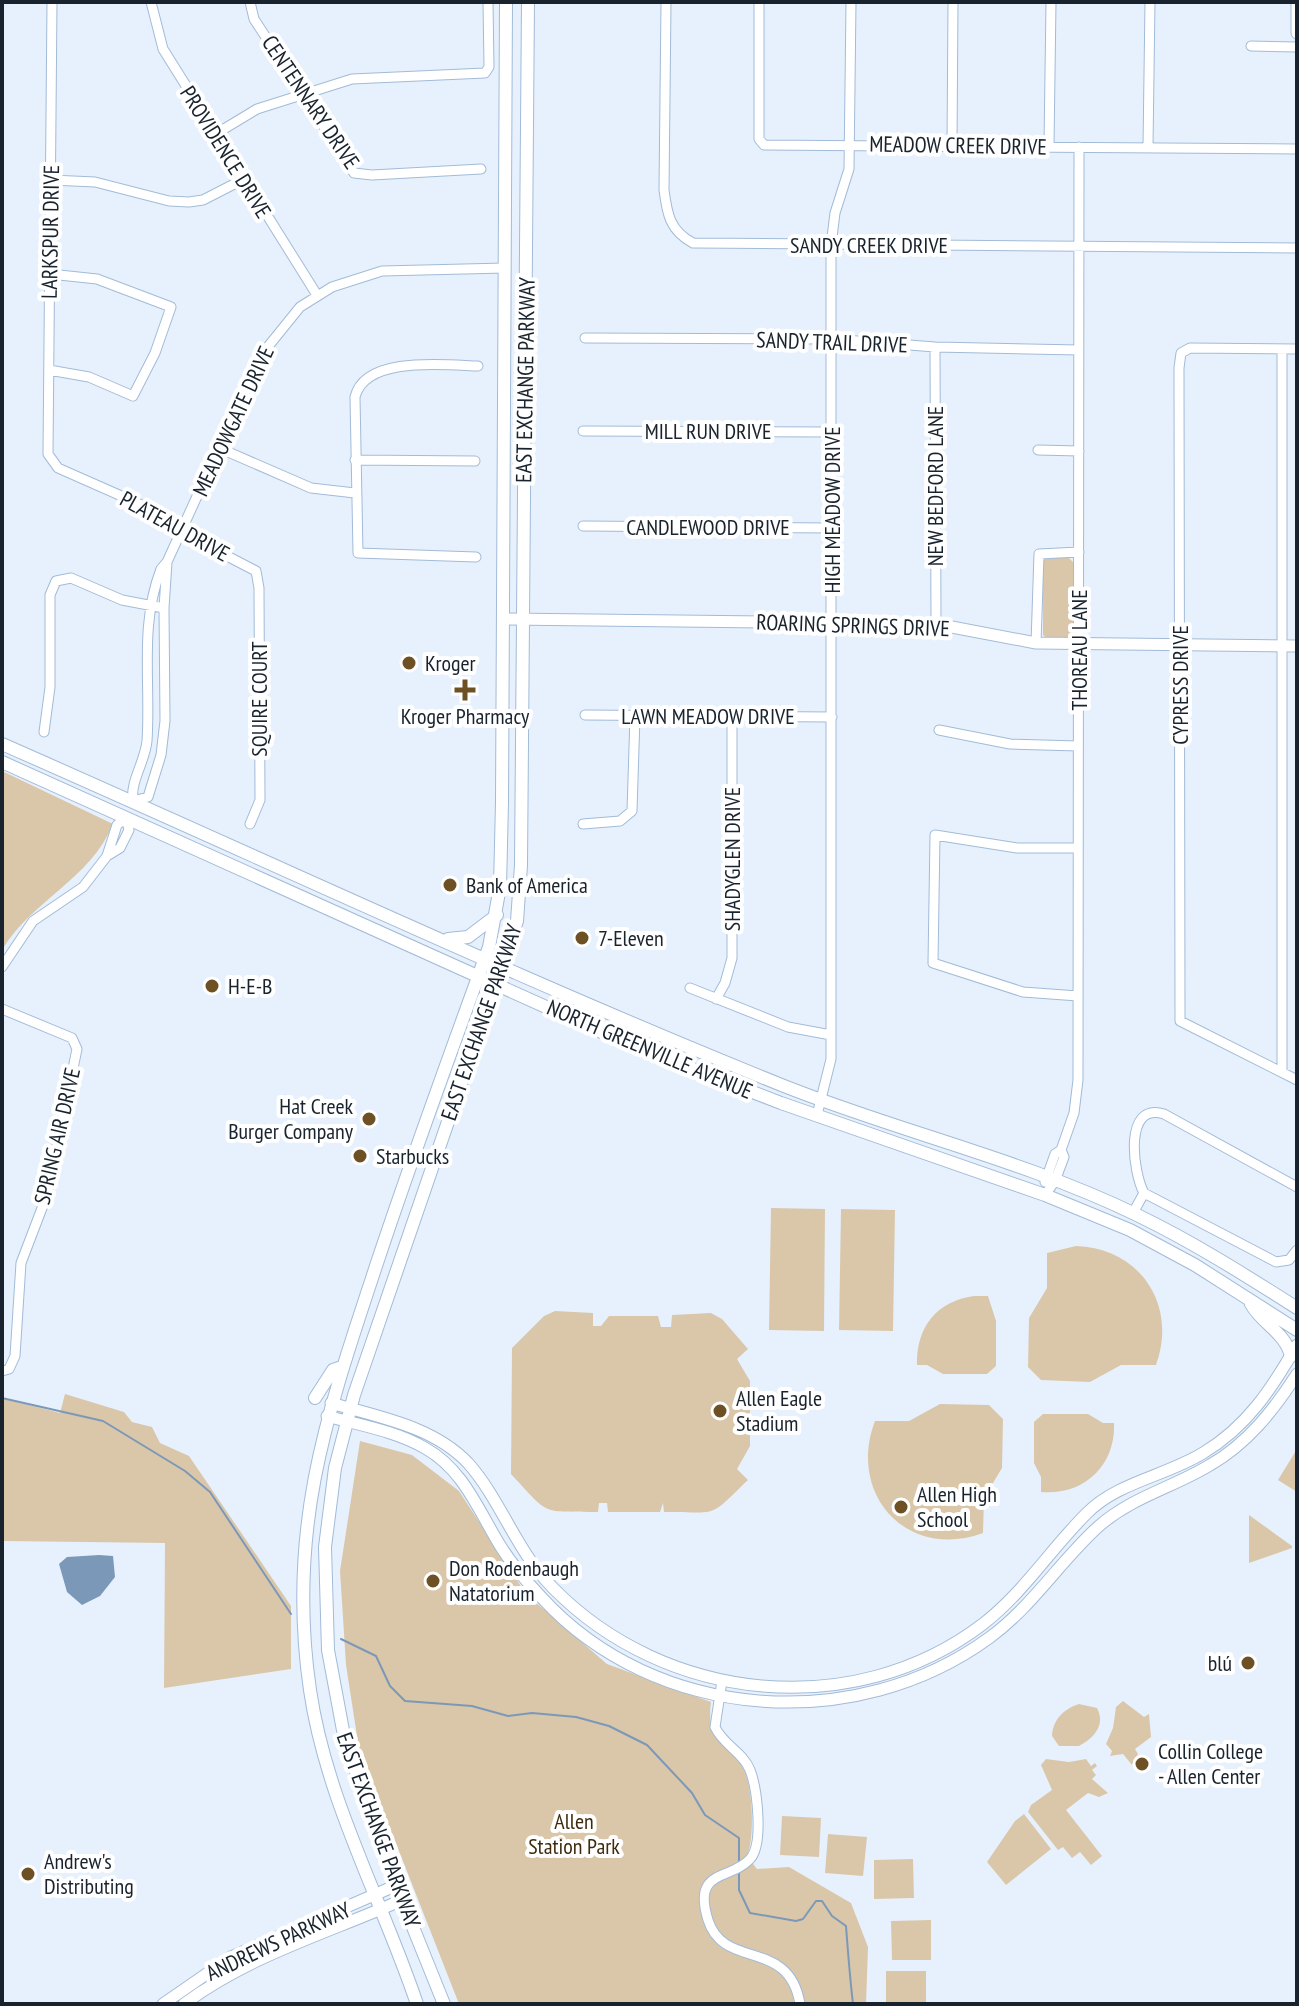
<svg xmlns="http://www.w3.org/2000/svg" width="1299" height="2006" viewBox="0 0 1299 2006" font-family="'PT Sans Narrow',sans-serif">
<rect width="100%" height="100%" fill="#e7f1fd"/>
<path fill="#dac7aa" d="M 1047,557 L 1068,557 L 1074,563 L 1073,634 L 1070,639 L 1048,639 L 1043,635 L 1043,561 Z
M 2,771 L 113,824 C 90,880 32,900 2,950 Z
M 771,1208 L 825,1209 L 824,1331 L 769,1330 Z
M 841,1209 L 895,1210 L 893,1331 L 839,1330 Z
M 1076,1246 C 1140,1248 1178,1305 1156,1365 L 1121,1365 L 1090,1382 L 1041,1380 L 1028,1367 L 1029,1318 L 1047,1288 L 1047,1253 Z
M 974,1296 L 988,1296 L 996,1321 L 996,1366 L 987,1374 L 943,1374 L 927,1365 L 917,1365 C 916,1328 936,1301 974,1296 Z
M 555,1311 L 593,1313 L 593,1326 L 601,1326 L 609,1316 L 658,1316 L 661,1327 L 671,1327 L 672,1315 L 711,1313 L 722,1319 L 748,1349 L 737,1359 L 750,1381 L 750,1446 L 737,1469 L 748,1480 C 707,1519 721,1512 664,1512 L 663,1503 L 660,1512 L 608,1512 L 607,1503 L 599,1503 L 598,1512 C 540,1511 551,1517 511,1474 L 512,1348 L 544,1316 Z
M 65,1394 L 124,1412 L 132,1422 L 152,1427 L 160,1443 L 189,1456 L 291,1606 L 291,1669 L 164,1688 L 165,1543 L 2,1541 L 2,1398 L 60,1413 Z
M 940,1404 L 989,1405 L 1003,1419 L 1002,1468 L 984,1498 L 983,1533 C 907,1561 847,1494 875,1421 L 909,1421 Z
M 1043,1414 L 1088,1414 L 1103,1423 L 1114,1423 C 1116,1465 1084,1496 1041,1492 L 1041,1477 L 1034,1463 L 1034,1422 Z
M 360,1441 L 412,1455 L 459,1491 L 526,1594 L 607,1664 L 711,1702 C 706,1744 725,1738 743,1768 C 753,1785 755,1838 747,1856 L 757,1869 L 789,1867 L 851,1903 L 868,1947 L 866,2004 L 459,2004 L 359,1749 L 346,1665 L 340,1571 Z
M 1297,1449 L 1297,1492 L 1278,1480 Z
M 1249,1515 L 1292,1546 L 1292,1548 L 1249,1563 Z
M 1123,1701 L 1144,1717 L 1149,1714 L 1151,1737 L 1135,1749 L 1138,1754 L 1132,1765 L 1123,1754 L 1110,1756 L 1112,1751 L 1106,1744 L 1113,1728 L 1116,1707 Z
M 1079,1704 L 1097,1708 C 1106,1725 1094,1738 1079,1746 L 1059,1746 L 1052,1736 C 1053,1719 1064,1709 1079,1704 Z
M 1046,1759 L 1069,1762 L 1086,1759 L 1091,1766 L 1095,1763 L 1097,1766 L 1092,1770 L 1096,1775 L 1092,1779 L 1108,1793 L 1099,1797 L 1088,1793 L 1066,1810 L 1102,1856 L 1091,1865 L 1080,1852 L 1072,1858 L 1063,1847 L 1058,1850 L 1028,1812 L 1031,1805 L 1052,1790 L 1041,1765 Z
M 1024,1814 L 1051,1849 L 1006,1885 L 987,1862 L 1015,1821 Z
M 782,1816 L 821,1818 L 819,1857 L 780,1855 Z
M 828,1834 L 867,1837 L 863,1876 L 825,1873 Z
M 913,1859 L 914,1898 L 874,1899 L 874,1860 Z
M 931,1920 L 931,1960 L 892,1960 L 891,1921 Z
M 886,1971 L 926,1971 L 926,2004 L 886,2004 Z"/>
<path fill="#7c98b8" d="M 99,1555 L 113,1556 L 115,1577 L 100,1596 L 82,1605 L 67,1592 L 59,1564 L 67,1557 Z"/>
<g fill="none" stroke-linecap="round" stroke-linejoin="round">
<path stroke="#7c98b8" stroke-width="2" d="M 2,1398 L 103,1421 L 185,1471 L 210,1492 L 291,1614
M 341,1639 L 376,1656 L 390,1686 L 405,1701 L 472,1706 L 508,1716 L 532,1713 L 576,1717 L 609,1726 L 647,1745 L 692,1793 L 705,1815 L 739,1838 L 739,1864
M 739,1870 L 739,1890 L 750,1913 L 796,1921 L 803,1919 L 816,1901 L 822,1901 L 832,1916 L 846,1926 C 848,1953 850,1978 853,2004"/>
<defs>
<path id="minor" d="M 52,2 L 48,454 L 58,468 L 151,509 L 206,545 L 256,571 L 259,588 L 260,800 L 250,824
M 151,2 L 163,49 L 317,295
M 250,2 L 254,19 L 354,173 L 372,175 L 481,169
M 666,2 L 664,190 C 667,214 670,231 693,243 L 1297,248
M 759,2 L 759,139 L 764,145 L 1297,149
M 1251,46 L 1297,47
M 214,135 L 257,109 L 352,79 L 485,73 L 489,67 L 488,2
M 952,146 L 953,2
M 1049,146 L 1051,2
M 1148,146 L 1150,2
M 51,180 L 95,182 L 169,201 L 189,202 L 203,200 L 242,180
M 585,338 L 832,339 L 935,347 L 1079,350
M 935,347 L 936,624
M 1282,349 L 1282,1071
M 1297,349 L 1190,348 L 1181,353 L 1179,368 L 1180,1021 L 1297,1080
M 49,370 L 89,377 L 133,396 L 155,353 L 171,307 L 97,279 L 50,274
M 583,431 L 832,432
M 219,448 L 311,488 L 355,493
M 1038,450 L 1079,451
M 355,460 L 475,461
M 583,526 L 832,528
M 476,557 L 358,553 L 355,397 C 365,355 447,365 478,366
M 167,562 L 164,608 L 165,721 L 161,755 L 148,797 L 133,801 C 130,781 145,762 147,741 C 151,682 139,626 161,569 L 167,562 L 262,354 L 300,307 L 332,287 L 382,271 L 505,268
M 1036,643 L 1039,554 L 1079,552
M 585,715 L 832,717
M 939,730 L 1010,744 L 1078,746
M 44,732 L 50,687 L 50,595 L 56,581 L 71,578 L 122,600 L 164,608
M 583,824 L 620,821 L 632,811 L 635,716
M 2,967 L 33,921 L 83,887 L 107,856 L 120,848 L 129,830 L 126,818 L 117,825 L 107,856
M 690,988 L 788,1027 L 831,1035
M 1078,996 L 1023,992 L 933,963 L 935,835 L 1017,848 L 1078,848
M 716,999 L 725,983 L 732,958 L 732,716
M 2,1009 L 72,1038 L 77,1049 L 47,1195 L 21,1263 L 15,1356 L 9,1369 L 2,1371
M 817,1115 L 831,1059 L 831,245 L 835,213 L 849,169 L 851,2
M 1045,1182 L 1055,1154 L 1061,1150
M 1144,1193 L 1276,1262 L 1289,1260 L 1297,1250
M 1045,1195 L 1055,1181 L 1064,1157 L 1061,1150 L 1074,1113 L 1078,1080 L 1079,147
M 1133,1213 L 1144,1193 C 1133,1173 1123,1101 1164,1114 L 1297,1187
M 722,1681 L 715,1727 C 723,1745 743,1752 750,1770 C 757,1788 764,1844 750,1859 C 730,1881 692,1868 708,1920 C 724,1971 789,1937 800,2004"/>
<path id="tertiary" d="M 1297,2 L 1297,33
M 503,619 L 936,624 L 1036,643 L 1297,646
M 331,1403 C 378,1417 433,1426 468,1463 C 501,1500 516,1551 553,1588 C 665,1702 853,1723 983,1624 C 1024,1592 1050,1550 1086,1514 C 1117,1482 1166,1476 1203,1453 C 1247,1427 1272,1388 1297,1345
M 327,1416 C 359,1425 396,1431 425,1448 C 464,1470 478,1510 501,1547 C 513,1566 527,1582 542,1598 C 656,1722 856,1735 989,1638 C 1033,1606 1060,1561 1099,1526 C 1132,1497 1174,1487 1210,1465 C 1247,1444 1274,1410 1297,1374
M 163,2004 L 231,1957 L 397,1885
M 184,2004 C 250,1955 328,1933 402,1900"/>
<path id="secondary" d="M 2,744 C 262,858 520,980 784,1086 C 900,1132 1024,1160 1137,1215 C 1193,1242 1245,1275 1297,1308
M 2,762 L 626,1043 L 781,1103 L 1045,1195 L 1130,1230 L 1195,1265 L 1297,1330
M 448,939 L 468,937 L 497,915
M 1251,1304 C 1262,1324 1285,1332 1291,1356
M 315,1398 L 333,1370 L 342,1367
M 417,2004 C 382,1900 326,1800 310,1690 C 286,1527 328,1411 378,1260 C 413,1155 451,1051 489,947 L 500,887 L 502,802 L 506,2
M 444,2004 L 402,1900 L 345,1741 L 328,1650 L 325,1547 L 335,1468 L 354,1395 L 517,921 L 521,865 L 528,2"/>
</defs>
<use href="#minor" stroke="#a2bbd7" stroke-width="11"/>
<use href="#tertiary" stroke="#a2bbd7" stroke-width="13"/>
<use href="#secondary" stroke="#a2bbd7" stroke-width="14"/>
<use href="#minor" stroke="#fff" stroke-width="9"/>
<use href="#tertiary" stroke="#fff" stroke-width="11"/>
<use href="#secondary" stroke="#fff" stroke-width="12"/>
</g>
<g fill="#6d5124" stroke="#fff" stroke-width="3">
<circle cx="409" cy="663" r="8"/>
<path d="M461 678h8v8h8v8h-8v8h-8v-8h-8v-8h8z"/>
<circle cx="450" cy="885" r="8"/>
<circle cx="582" cy="938" r="8"/>
<circle cx="212" cy="986" r="8"/>
<circle cx="369" cy="1119" r="8"/>
<circle cx="360" cy="1156" r="8"/>
<circle cx="720" cy="1411" r="8"/>
<circle cx="901" cy="1507" r="8"/>
<circle cx="433" cy="1581" r="8"/>
<circle cx="1248" cy="1663" r="8"/>
<circle cx="1142" cy="1764" r="8"/>
<circle cx="28" cy="1874" r="8"/>
</g>
<g text-anchor="middle" dominant-baseline="central" stroke-width="8" stroke-linejoin="round" paint-order="stroke">
<g font-size="22" fill="#19232d" stroke="#fff">
<text transform="translate(311 102) rotate(56)">CENTENNARY DRIVE</text>
<text transform="translate(958 145) rotate(1)">MEADOW CREEK DRIVE</text>
<text transform="translate(226 152) rotate(58)">PROVIDENCE DRIVE</text>
<text transform="translate(50 232) rotate(-89)">LARKSPUR DRIVE</text>
<text x="869" y="245">SANDY CREEK DRIVE</text>
<text transform="translate(832 342) rotate(2)">SANDY TRAIL DRIVE</text>
<text transform="translate(525 380) rotate(-89)">EAST EXCHANGE PARKWAY</text>
<text transform="translate(233 421) rotate(-65)">MEADOWGATE DRIVE</text>
<text x="708" y="431">MILL RUN DRIVE</text>
<text transform="translate(935 486) rotate(-90)">NEW BEDFORD LANE</text>
<text transform="translate(832 510) rotate(-90)">HIGH MEADOW DRIVE</text>
<text transform="translate(175 526) rotate(29)">PLATEAU DRIVE</text>
<text x="708" y="527">CANDLEWOOD DRIVE</text>
<text transform="translate(853 625) rotate(2)">ROARING SPRINGS DRIVE</text>
<text transform="translate(1079 650) rotate(-90)">THOREAU LANE</text>
<text transform="translate(1180 685) rotate(-90)">CYPRESS DRIVE</text>
<text transform="translate(259 699) rotate(-90)">SQUIRE COURT</text>
<text x="708" y="716">LAWN MEADOW DRIVE</text>
<text transform="translate(732 859) rotate(-90)">SHADYGLEN DRIVE</text>
<text transform="translate(481 1022) rotate(-71)">EAST EXCHANGE PARKWAY</text>
<text transform="translate(650 1049) rotate(23)">NORTH GREENVILLE AVENUE</text>
<text transform="translate(57 1136) rotate(-77)">SPRING AIR DRIVE</text>
<text transform="translate(379 1830) rotate(70)">EAST EXCHANGE PARKWAY</text>
<text transform="translate(278 1941) rotate(-25)">ANDREWS PARKWAY</text>
</g>
<g font-size="22" fill="#19232d" stroke="#fff" text-anchor="start">
<text x="425" y="663">Kroger</text>
<text x="465" y="716" text-anchor="middle">Kroger Pharmacy</text>
<text x="466" y="885">Bank of America</text>
<text x="598" y="938">7-Eleven</text>
<text x="228" y="986">H-E-B</text>
<text x="353" y="1106" text-anchor="end">Hat Creek<tspan x="353" dy="25">Burger Company</tspan></text>
<text x="376" y="1156">Starbucks</text>
<text x="736" y="1398">Allen Eagle<tspan x="736" dy="25">Stadium</tspan></text>
<text x="917" y="1494">Allen High<tspan x="917" dy="25">School</tspan></text>
<text x="449" y="1568">Don Rodenbaugh<tspan x="449" dy="25">Natatorium</tspan></text>
<text x="1232" y="1663" text-anchor="end">blú</text>
<text x="1158" y="1751">Collin College<tspan x="1158" dy="25">- Allen Center</tspan></text>
<text x="44" y="1861">Andrew's<tspan x="44" dy="25">Distributing</tspan></text>
</g>
<g font-size="22" fill="#3e2b0d" stroke="#fff">
<text x="574" y="1821">Allen<tspan x="574" dy="25">Station Park</tspan></text>
</g>
</g>
<rect width="1299" height="2006" fill="none" stroke="#19232d" stroke-width="8"/>
</svg>
